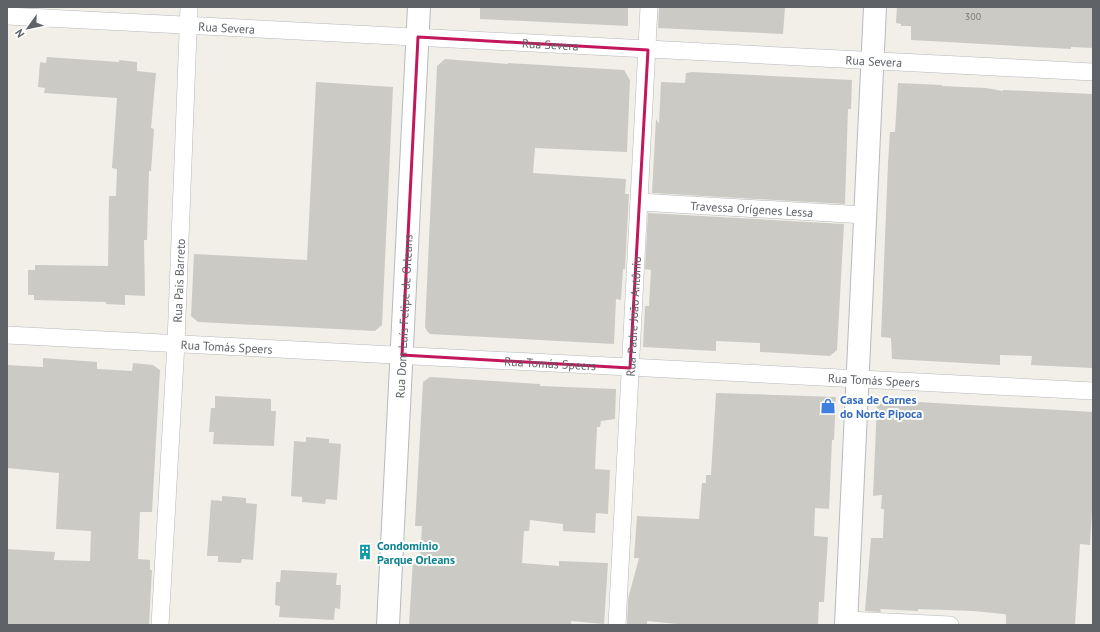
<svg xmlns="http://www.w3.org/2000/svg" width="1100" height="632" viewBox="0 0 1100 632" font-family="'PT Sans',sans-serif">
<rect width="100%" height="100%" fill="#f1efe8"/>
<path fill="#cccac5" d="M 480,7 L 628,7 L 628,26 L 480,19 Z
M 659,7 L 785,7 L 783,34 L 658,28 Z
M 897,7 L 1093,7 L 1093,48 L 1071,47 L 1071,49 L 911,40 L 911,26 L 901,26 L 901,24 L 896,23 Z
M 47,57 L 119,62 L 119,60 L 137,62 L 137,71 L 156,73 L 151,128 L 154,129 L 151,171 L 149,171 L 147,240 L 144,240 L 145,296 L 125,295 L 125,305 L 106,304 L 106,302 L 34,300 L 34,295 L 28,295 L 28,270 L 35,270 L 35,265 L 108,266 L 109,196 L 116,196 L 117,169 L 112,168 L 117,98 L 44,93 L 45,88 L 38,87 L 40,62 L 46,63 Z
M 445,59 L 508,64 L 508,63 L 624,70 L 630,80 L 627,152 L 535,148 L 533,173 L 626,179 L 625,194 L 629,194 L 625,269 L 623,269 L 621,300 L 616,299 L 614,344 L 467,336 L 430,334 L 427,331 L 425,327 L 437,66 Z
M 692,72 L 852,80 L 851,109 L 848,109 L 845,204 L 652,193 L 656,119 L 659,124 L 661,82 L 685,83 L 686,73 Z
M 316,82 L 393,87 L 382,325 L 375,331 L 198,322 L 191,316 L 194,254 L 307,260 Z
M 898,83 L 942,85 L 942,86 L 986,88 L 1003,91 L 1003,90 L 1093,94 L 1092,368 L 1031,365 L 1032,356 L 1000,355 L 1000,365 L 892,359 L 891,338 L 881,337 L 888,163 L 890,132 L 895,132 Z
M 648,213 L 844,224 L 837,350 L 830,356 L 760,352 L 760,343 L 716,341 L 716,351 L 643,347 L 645,306 L 649,306 L 651,270 L 645,269 Z
M 43,358 L 97,362 L 97,369 L 132,371 L 133,363 L 153,365 L 160,370 L 152,512 L 140,512 L 138,559 L 150,560 L 150,570 L 152,570 L 149,625 L 7,625 L 7,549 L 55,552 L 54,560 L 90,561 L 91,531 L 56,529 L 59,473 L 7,468 L 7,365 L 43,367 Z
M 430,377 L 540,384 L 540,386 L 616,389 L 615,419 L 601,421 L 600,427 L 597,427 L 595,469 L 610,470 L 608,514 L 596,513 L 595,533 L 563,531 L 563,524 L 530,520 L 529,531 L 524,531 L 522,563 L 559,566 L 559,561 L 608,563 L 604,624 L 571,621 L 571,625 L 409,625 L 413,559 L 420,559 L 422,526 L 415,526 L 423,382 Z
M 716,393 L 836,397 L 834,440 L 832,440 L 829,509 L 815,508 L 814,536 L 828,537 L 824,602 L 819,602 L 818,625 L 687,625 L 647,621 L 647,625 L 627,625 L 628,599 L 639,558 L 634,558 L 637,516 L 699,519 L 702,483 L 706,483 L 706,475 L 711,475 Z
M 215,396 L 271,399 L 271,411 L 276,411 L 274,446 L 213,444 L 214,432 L 209,432 L 211,408 L 215,408 Z
M 883,400 L 1093,412 L 1093,495 L 1090,545 L 1080,544 L 1075,625 L 1006,625 L 1006,615 L 1004,614 L 973,611 L 918,609 L 918,611 L 880,609 L 881,612 L 865,611 L 871,538 L 883,538 L 884,509 L 881,509 L 882,495 L 873,496 L 877,404 Z
M 306,437 L 329,439 L 329,443 L 341,444 L 337,500 L 326,499 L 325,504 L 302,502 L 302,497 L 291,496 L 294,441 L 306,442 Z
M 222,496 L 246,498 L 246,503 L 257,504 L 253,560 L 242,559 L 241,563 L 218,562 L 218,556 L 207,556 L 211,500 L 222,501 Z
M 281,570 L 337,573 L 336,585 L 341,585 L 340,609 L 335,608 L 334,620 L 279,617 L 280,606 L 275,605 L 276,582 L 280,582 Z"/>
<g fill="none" stroke-linecap="round" stroke-linejoin="round">
<defs>
<g id="street">
<path id="s1" d="M 7,16 L 1093,72"/>
<path id="s2" d="M 639,202 L 865,215"/>
<path id="s3" d="M 7,335 L 1093,391"/>
<path d="M 847,620 L 950,625"/>
<path id="s4" d="M 160,625 L 176,343 L 189,7"/>
<path id="s5" d="M 617,625 L 649,7"/>
</g>
<g id="secondary">
<path id="s6" d="M 388,625 L 419,7"/>
<path d="M 846,625 L 875,7"/>
</g>
</defs>
<use href="#street" stroke="#b5b8bc" stroke-width="18"/>
<use href="#secondary" stroke="#b6babf" stroke-width="24"/>
<use href="#street" stroke="#fff" stroke-width="17"/>
<use href="#secondary" stroke="#fff" stroke-width="22"/>
</g>
<path fill="none" stroke="#c2185b" stroke-width="3" stroke-linejoin="round" d="M 418,37 L 648,50 L 630,368 L 402,355 Z"/>
<defs>
<symbol id="shop-bare" viewBox="-9 -9 18 18"><path d="M-5-2.5h2.3a2.7 3.5 0 0 1 5.4 0H5L5.5 6h-11ZM-1.5-2.5h3a1.5 2.3 0 0 0-3 0Z" fill="#3f7fe0" stroke="#fff" stroke-width="2.5" paint-order="stroke"/></symbol>
<symbol id="building-bare" viewBox="-9 -9 18 18"><path d="M-4-6H4V6H1V3H-1V6H-4ZM-2.5-4.3h1.7v1.8h-1.7ZM.8-4.3h1.7v1.8H.8ZM-2.5-1h1.7V.8h-1.7ZM.8-1h1.7V.8H.8Z" fill="#0f9aa8" stroke="#fff" stroke-width="2.5" paint-order="stroke"/></symbol>
</defs>
<g fill-rule="evenodd">
<use href="#shop-bare" x="817" y="395" width="22" height="22"/>
<use href="#building-bare" x="354" y="541" width="22" height="22"/>
</g>
<g text-anchor="middle" dominant-baseline="central" stroke-width="4" stroke-linejoin="round" paint-order="stroke">
<g font-size="10" fill="#7a7d7f">
<text x="973" y="16">300</text>
</g>
<g font-size="12" fill="#5f6368" stroke="#fff">
<text stroke="none"><textPath href="#s1" startOffset="220">Rua Severa</textPath></text>
<text stroke="none"><textPath href="#s1" startOffset="544">Rua Severa</textPath></text>
<text stroke="none"><textPath href="#s1" startOffset="868">Rua Severa</textPath></text>
<text stroke="none"><textPath href="#s2" startOffset="113">Travessa Orígenes Lessa</textPath></text>
<text stroke="none"><textPath href="#s4" startOffset="345">Rua Pais Barreto</textPath></text>
<text stroke="none"><textPath href="#s6" startOffset="309">Rua Dom Luís Felipe de Orleans</textPath></text>
<text stroke="none"><textPath href="#s5" startOffset="309">Rua Padre João Antônio</textPath></text>
<text stroke="none"><textPath href="#s3" startOffset="220">Rua Tomás Speers</textPath></text>
<text stroke="none"><textPath href="#s3" startOffset="544">Rua Tomás Speers</textPath></text>
<text stroke="none"><textPath href="#s3" startOffset="868">Rua Tomás Speers</textPath></text>
</g>
<g font-size="12" font-weight="bold" fill="#366cbe" stroke="#fff" text-anchor="start">
<text x="840" y="399">Casa de Carnes<tspan x="840" dy="14">do Norte Pipoca</tspan></text>
</g>
<g font-size="12" font-weight="bold" fill="#0d838f" stroke="#fff" text-anchor="start">
<text x="377" y="545">Condomínio<tspan x="377" dy="14">Parque Orleans</tspan></text>
</g>
</g>
<rect width="1100" height="632" fill="none" stroke="#5f6368" stroke-width="16"/>
<g transform="translate(28 28) rotate(237)" stroke="#ffffff" stroke-width="3" paint-order="stroke">
<path d="M0-3L7 15L0 10L-7 15Z" fill="#5f6368"/>
<text y="-6" font-size="11" font-weight="bold" text-anchor="middle" fill="#5f6368">N</text>
</g>
</svg>
